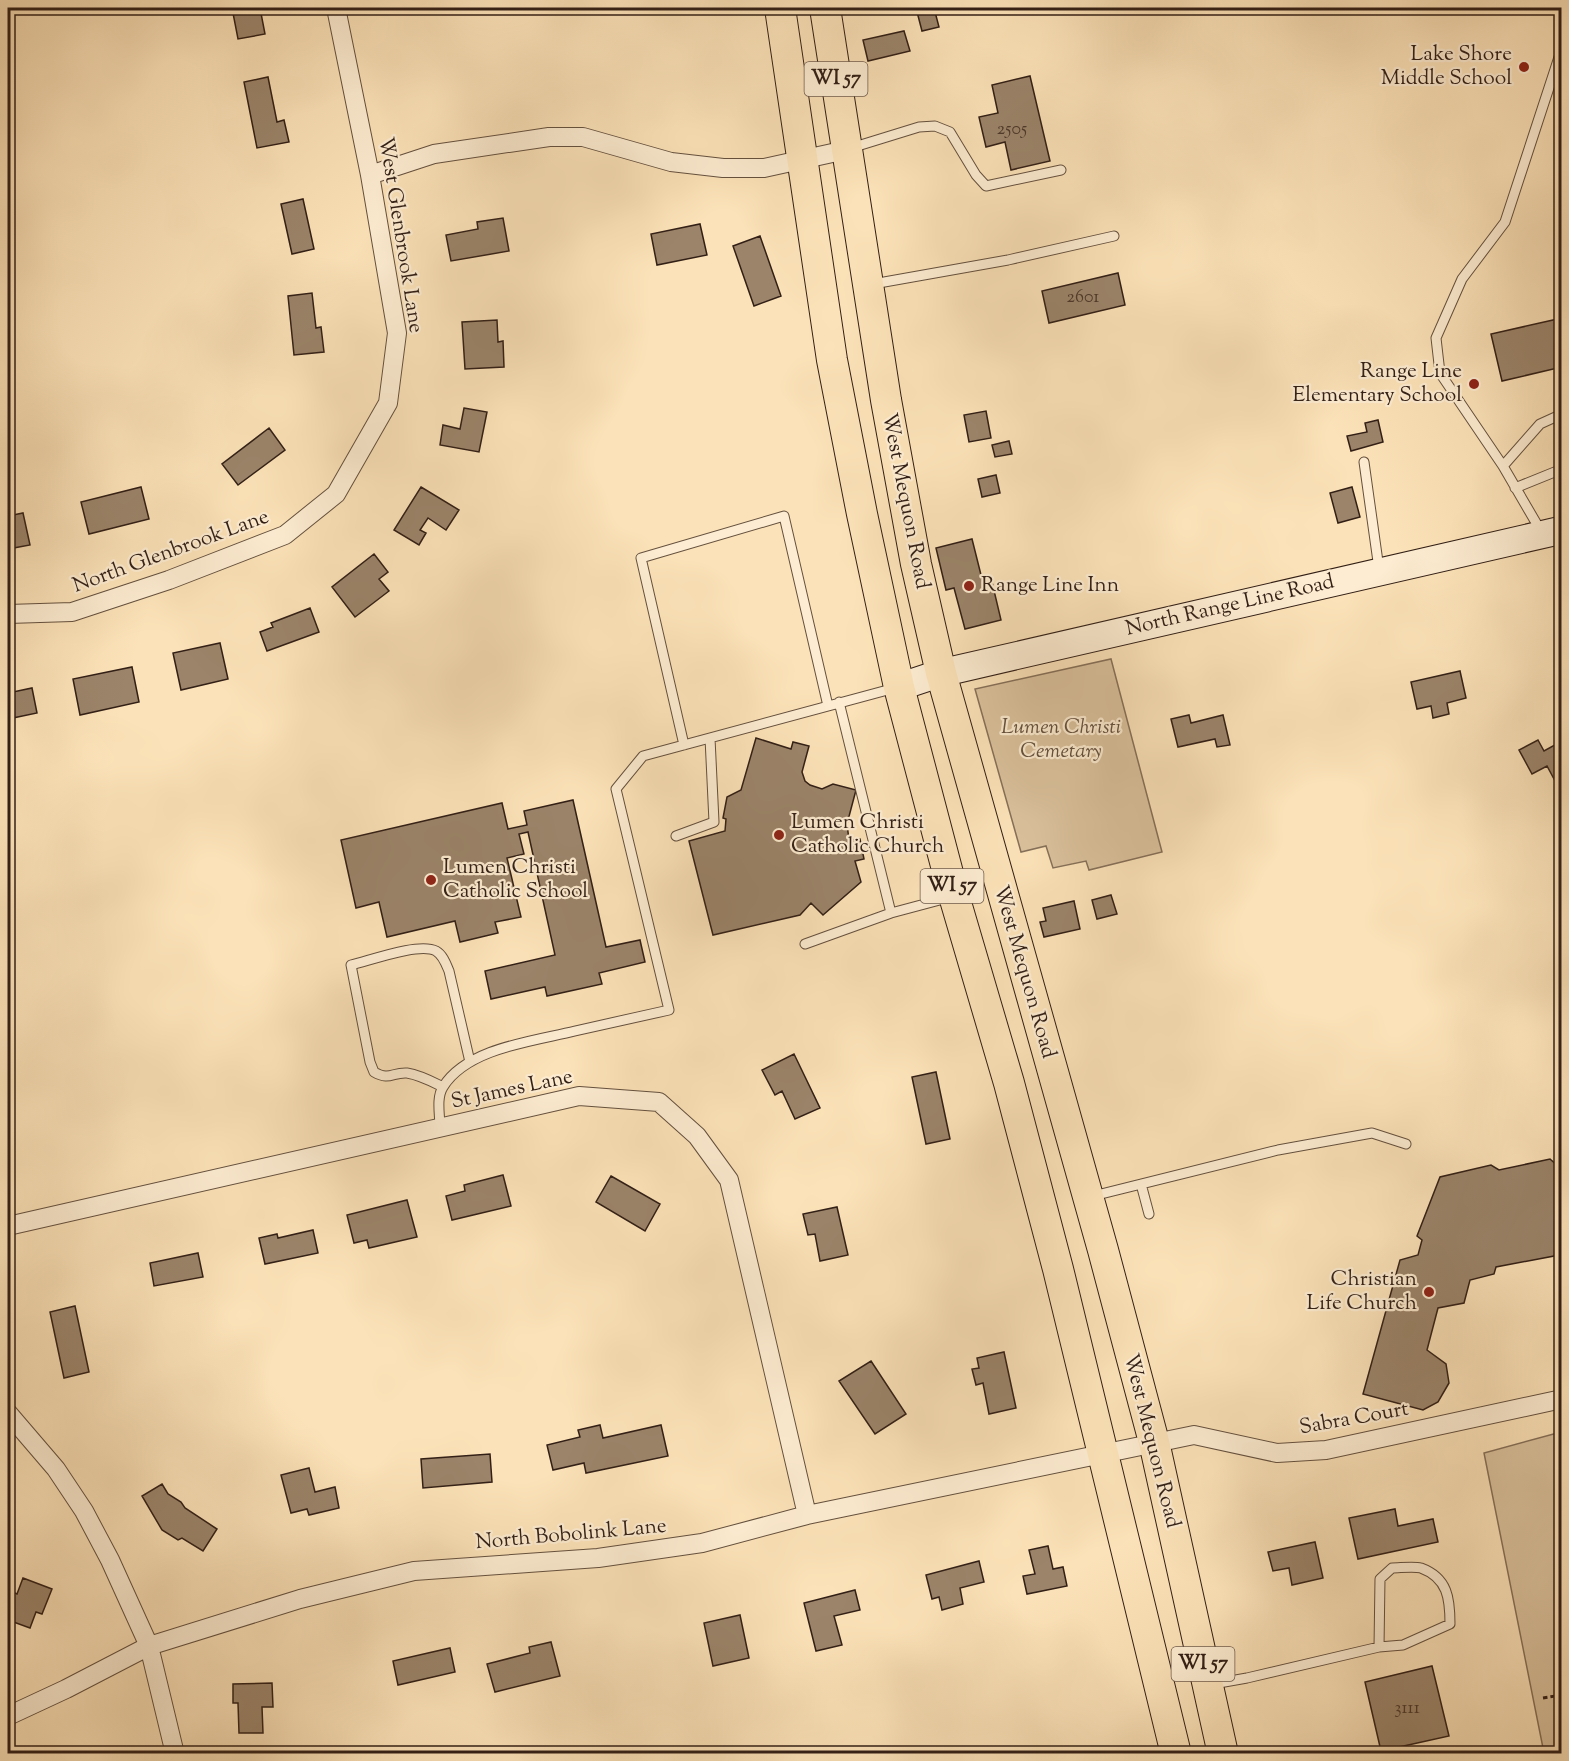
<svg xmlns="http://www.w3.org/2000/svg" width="1569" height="1761" viewBox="0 0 1569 1761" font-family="'Sorts Mill Goudy',serif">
<rect width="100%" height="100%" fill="#fce2b8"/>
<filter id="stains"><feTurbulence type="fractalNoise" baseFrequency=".00333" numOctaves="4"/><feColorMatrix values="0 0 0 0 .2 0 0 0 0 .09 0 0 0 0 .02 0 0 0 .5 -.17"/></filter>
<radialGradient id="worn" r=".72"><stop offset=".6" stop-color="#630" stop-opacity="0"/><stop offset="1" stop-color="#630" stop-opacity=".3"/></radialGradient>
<path fill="#dac19c" stroke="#867059" stroke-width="1.5" d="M 1111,659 L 1162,852 L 1089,870 L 1086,861 L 1053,868 L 1046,846 L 1021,852 L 975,689 Z
M 1561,1432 L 1561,1753 L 1544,1753 L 1484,1453 Z"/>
<path fill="#9b846a" stroke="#321f16" stroke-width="1.5" d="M 232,8 L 260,8 L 265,34 L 238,39 Z
M 916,8 L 934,8 L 939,27 L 922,31 Z
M 904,31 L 910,51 L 868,61 L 863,40 Z
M 1030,76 L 1050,161 L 1011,170 L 1005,142 L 986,147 L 979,117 L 998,113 L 992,85 Z
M 268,77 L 277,122 L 284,120 L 289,142 L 257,148 L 244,82 Z
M 303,199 L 314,249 L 292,254 L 281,204 Z
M 503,218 L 509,251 L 451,261 L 446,235 L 478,229 L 477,222 Z
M 700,224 L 707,255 L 657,265 L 651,234 Z
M 760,236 L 781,296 L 754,306 L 733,246 Z
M 1118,273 L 1125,305 L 1049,323 L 1042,291 Z
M 312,293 L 316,328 L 321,327 L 324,352 L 294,355 L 288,296 Z
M 1562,318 L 1562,367 L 1502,381 L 1491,334 Z
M 497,320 L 498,342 L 503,341 L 504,367 L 465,369 L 462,322 Z
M 464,408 L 487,412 L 479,452 L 440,445 L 443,425 L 460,429 Z
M 986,411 L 991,438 L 969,442 L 964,415 Z
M 1378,420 L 1383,442 L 1351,451 L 1347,436 L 1367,432 L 1365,423 Z
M 269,428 L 285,450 L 238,485 L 222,464 Z
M 1009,441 L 1012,454 L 995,457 L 992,445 Z
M 996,475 L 1000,493 L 982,497 L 978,479 Z
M 141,487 L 149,519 L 89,534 L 81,502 Z
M 421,487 L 459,510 L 446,530 L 428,518 L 420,530 L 426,533 L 419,545 L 394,530 Z
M 1352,487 L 1360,517 L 1338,523 L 1330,493 Z
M 23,513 L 30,545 L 8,549 L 8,516 Z
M 972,539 L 983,583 L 992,582 L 1001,620 L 965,629 L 954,588 L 946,590 L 936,548 Z
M 374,554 L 388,572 L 379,579 L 389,591 L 355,617 L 332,587 Z
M 310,608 L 319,632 L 267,651 L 260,632 L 273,627 L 271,623 Z
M 220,643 L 228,679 L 181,690 L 173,653 Z
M 132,667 L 139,702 L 80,715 L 73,679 Z
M 1460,671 L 1466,698 L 1447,703 L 1449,714 L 1433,718 L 1431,706 L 1417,709 L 1411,682 Z
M 32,688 L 37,713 L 8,719 L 8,693 Z
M 1189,715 L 1191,723 L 1223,715 L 1230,745 L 1217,747 L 1215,739 L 1178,747 L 1171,719 Z
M 756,738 L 791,749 L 793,742 L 809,746 L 802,772 L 805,781 L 810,785 L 822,789 L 833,784 L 856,790 L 847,824 L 849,840 L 860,839 L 864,859 L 855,861 L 861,882 L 823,915 L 811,903 L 800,915 L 713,935 L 689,841 L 725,831 L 726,819 L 723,818 L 727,797 L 741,790 Z
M 1538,740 L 1544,751 L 1562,741 L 1562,794 L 1547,766 L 1532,774 L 1519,750 Z
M 573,800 L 606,947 L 640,940 L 645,962 L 599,973 L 602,984 L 547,996 L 545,987 L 491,999 L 485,971 L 555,955 L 528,832 L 519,834 L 524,854 L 507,858 L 521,917 L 495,922 L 498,933 L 460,942 L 455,921 L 387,937 L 379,902 L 356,908 L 341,840 L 502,803 L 508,829 L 527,825 L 524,811 Z
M 1111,895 L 1117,914 L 1097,919 L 1092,900 Z
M 1074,901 L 1080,929 L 1044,937 L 1040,922 L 1046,921 L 1043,908 Z
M 794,1054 L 820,1108 L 795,1119 L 782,1091 L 775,1095 L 762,1070 Z
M 936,1072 L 950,1139 L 926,1144 L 912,1077 Z
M 1550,1159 L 1559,1167 L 1557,1177 L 1562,1182 L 1562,1237 L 1554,1256 L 1496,1267 L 1494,1274 L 1470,1280 L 1464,1303 L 1438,1308 L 1427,1350 L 1446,1364 L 1449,1383 L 1438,1402 L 1423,1410 L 1363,1394 L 1400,1260 L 1418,1255 L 1422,1240 L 1417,1236 L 1440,1177 L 1491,1165 L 1499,1170 Z
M 503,1175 L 511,1206 L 452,1220 L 446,1196 L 465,1191 L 464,1185 Z
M 611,1176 L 660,1204 L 645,1231 L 596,1202 Z
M 407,1200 L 417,1237 L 369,1248 L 367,1240 L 354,1243 L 347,1215 Z
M 837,1207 L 848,1255 L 820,1261 L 815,1234 L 808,1235 L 803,1214 Z
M 313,1230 L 318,1253 L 265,1264 L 259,1238 L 277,1234 L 278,1238 Z
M 198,1253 L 203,1277 L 154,1286 L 150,1263 Z
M 75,1306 L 89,1372 L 64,1378 L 50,1312 Z
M 1004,1352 L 1016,1408 L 989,1414 L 983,1383 L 976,1385 L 972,1369 L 979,1368 L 977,1358 Z
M 871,1361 L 906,1414 L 875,1434 L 839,1381 Z
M 600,1425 L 603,1438 L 661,1425 L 668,1456 L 586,1473 L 584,1463 L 553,1470 L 547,1445 L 580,1437 L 578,1430 Z
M 490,1454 L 492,1482 L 423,1488 L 421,1459 Z
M 309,1468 L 315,1492 L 335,1487 L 339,1508 L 309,1515 L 307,1509 L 291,1513 L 281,1475 Z
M 162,1484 L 168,1494 L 181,1502 L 185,1508 L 217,1529 L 203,1551 L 182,1538 L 178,1540 L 162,1530 L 142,1496 Z
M 1395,1509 L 1398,1526 L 1433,1519 L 1438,1542 L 1358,1559 L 1349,1518 Z
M 1315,1542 L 1323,1578 L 1292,1585 L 1289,1568 L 1273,1571 L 1268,1552 Z
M 1048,1546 L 1053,1569 L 1063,1567 L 1067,1586 L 1027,1594 L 1023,1576 L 1035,1574 L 1029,1550 Z
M 979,1561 L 984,1582 L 960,1588 L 963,1604 L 942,1610 L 939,1597 L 932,1599 L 926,1575 Z
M 23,1578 L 52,1589 L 42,1614 L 36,1612 L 30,1628 L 8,1620 L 8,1590 L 17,1594 Z
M 855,1590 L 860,1610 L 834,1616 L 842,1645 L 816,1651 L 804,1603 Z
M 740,1615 L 749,1658 L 713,1666 L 704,1623 Z
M 551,1642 L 560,1676 L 495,1692 L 487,1664 L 530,1653 L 529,1647 Z
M 450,1648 L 455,1672 L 398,1685 L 393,1661 Z
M 1432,1666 L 1449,1736 L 1381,1751 L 1365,1682 Z
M 272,1683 L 273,1707 L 262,1707 L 263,1733 L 239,1733 L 238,1703 L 233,1703 L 233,1684 Z"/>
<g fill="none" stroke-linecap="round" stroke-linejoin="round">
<defs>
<path id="lane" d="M 851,148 L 919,127 L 935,126 L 950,132 L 976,175 L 986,186 L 1061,170
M 873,284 L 1008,260 L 1114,236
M 1364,462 L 1379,569
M 1503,466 L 1540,424 L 1562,414
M 1515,488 L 1562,469
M 1542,533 L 1503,466 L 1440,373 L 1436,338 L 1462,279 L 1505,222 L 1562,48
M 839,702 L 891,913
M 684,745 L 641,558 L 784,516 L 828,706
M 676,836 L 714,822 L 710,738
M 805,944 L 891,913 L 951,897
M 443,1087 C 431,1081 420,1075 407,1073 C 392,1072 390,1081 374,1072 L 370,1062 L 351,965 C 369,961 419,942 436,951 C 443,955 446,964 449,971 L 470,1062
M 440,1128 C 440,1115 436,1098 443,1087 C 467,1048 534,1041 575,1031 C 607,1024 638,1017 669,1010 L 616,789 L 643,756 L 895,688
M 1141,1184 L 1149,1214
M 1093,1196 L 1278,1150 L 1372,1133 L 1406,1144
M 1213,1684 L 1247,1678 L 1379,1647 L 1403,1645 L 1450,1624 C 1450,1599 1448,1578 1421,1568 C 1413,1566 1400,1568 1392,1568 L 1380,1579 L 1379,1647"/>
<path id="street" d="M 370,175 L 434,154 L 549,137 L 583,137 L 671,162 L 723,168 L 764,168 L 846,150
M 8,614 L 72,612 L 169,580 L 285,535 L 336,494 L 388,403 L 397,333 L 370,175 L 336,8
M 8,1226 L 579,1096 L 659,1102 L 697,1136 L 729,1180 L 807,1515
M 8,1413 L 56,1469 L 84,1511 L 110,1560 L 149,1646 L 175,1754
M 8,1716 L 66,1689 L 149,1646 L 300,1599 L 414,1571 L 598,1558 L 702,1543 L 807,1515 L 1194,1435 L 1277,1453 L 1326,1450 L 1562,1399"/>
<path id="secondary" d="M 899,687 L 941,673 L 1562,530"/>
<path id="primary" d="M 780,8 L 832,360 L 862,514 L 899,687 L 954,896 L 1009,1083 L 1058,1269 L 1176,1754
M 825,8 L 886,400 L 916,564 L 941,673 L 1103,1250 L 1154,1442 L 1223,1754"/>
</defs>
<use href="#lane" stroke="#64503e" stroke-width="11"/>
<use href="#street" stroke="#64503e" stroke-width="20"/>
<use href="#secondary" stroke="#321f16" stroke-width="29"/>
<use href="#primary" stroke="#321f16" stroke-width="32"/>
<path stroke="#321f16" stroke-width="3" stroke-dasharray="4.5 3" stroke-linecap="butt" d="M 1543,1698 L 1562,1695"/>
<use href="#lane" stroke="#fdecd1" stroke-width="9"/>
<use href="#street" stroke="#fdecd1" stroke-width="18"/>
<use href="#secondary" stroke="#fdecd1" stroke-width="27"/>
<use href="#primary" stroke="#fce2b8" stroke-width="30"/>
</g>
<g fill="#8f2418" stroke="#fdecd1" stroke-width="2">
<circle cx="1524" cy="67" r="6"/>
<circle cx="1474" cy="384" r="6"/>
<circle cx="969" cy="586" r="6"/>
<circle cx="779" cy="835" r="6"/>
<circle cx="431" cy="880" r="6"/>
<circle cx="1429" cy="1292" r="6"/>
</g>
<g text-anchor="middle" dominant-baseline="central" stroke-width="4.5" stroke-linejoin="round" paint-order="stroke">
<g font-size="18" fill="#4c382b">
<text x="1012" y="130">2505</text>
<text x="1083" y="298">2601</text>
<text x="1407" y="1709">3111</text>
</g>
<g fill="#fdecd1" stroke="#6f5c4e" stroke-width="1.5">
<rect x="804.5" y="62" width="63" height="34" rx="4.5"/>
<rect x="920.5" y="869" width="63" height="34" rx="4.5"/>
<rect x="1171.5" y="1647" width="63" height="34" rx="4.5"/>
</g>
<g font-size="20" font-weight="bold" fill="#321f16">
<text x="836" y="79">WI 57</text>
<text x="952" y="886">WI 57</text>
<text x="1203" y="1664">WI 57</text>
</g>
<g font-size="21" fill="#321f16" stroke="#fdecd1" text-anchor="end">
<text x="1512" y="55">Lake Shore<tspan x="1512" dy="24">Middle School</tspan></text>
<text x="1462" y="372">Range Line<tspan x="1462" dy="24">Elementary School</tspan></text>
<text x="981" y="586" text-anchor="start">Range Line Inn</text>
<text x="791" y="823" text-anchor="start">Lumen Christi<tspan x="791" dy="24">Catholic Church</tspan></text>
<text x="443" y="868" text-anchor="start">Lumen Christi<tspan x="443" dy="24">Catholic School</tspan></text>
<text x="1417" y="1280">Christian<tspan x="1417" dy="24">Life Church</tspan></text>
</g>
<g font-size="21" fill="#321f16" stroke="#fdecd1">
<text transform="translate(400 235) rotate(81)">West Glenbrook Lane</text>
<text transform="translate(905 501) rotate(79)">West Mequon Road</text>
<text transform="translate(171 552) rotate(-20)">North Glenbrook Lane</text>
<text transform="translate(1230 606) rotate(-13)">North Range Line Road</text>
<text transform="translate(1024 972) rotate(74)">West Mequon Road</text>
<text transform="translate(512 1090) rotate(-12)">St James Lane</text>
<text transform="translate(1354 1419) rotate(-10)">Sabra Court</text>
<text transform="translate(1151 1441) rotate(76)">West Mequon Road</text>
<text transform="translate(571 1535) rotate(-5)">North Bobolink Lane</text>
</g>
<g font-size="21" font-style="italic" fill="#64503e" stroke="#fdecd1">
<text x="1061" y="728">Lumen Christi<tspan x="1061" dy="24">Cemetary</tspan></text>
</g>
</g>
<rect width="1569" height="1761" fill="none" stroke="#fce2b8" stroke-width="30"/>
<rect x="9" y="9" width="1551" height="1743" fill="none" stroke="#321f16" stroke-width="3"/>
<rect x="15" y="15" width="1539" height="1731" fill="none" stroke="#321f16" stroke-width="1.5"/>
<rect width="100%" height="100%" filter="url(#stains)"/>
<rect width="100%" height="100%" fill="url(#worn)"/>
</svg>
